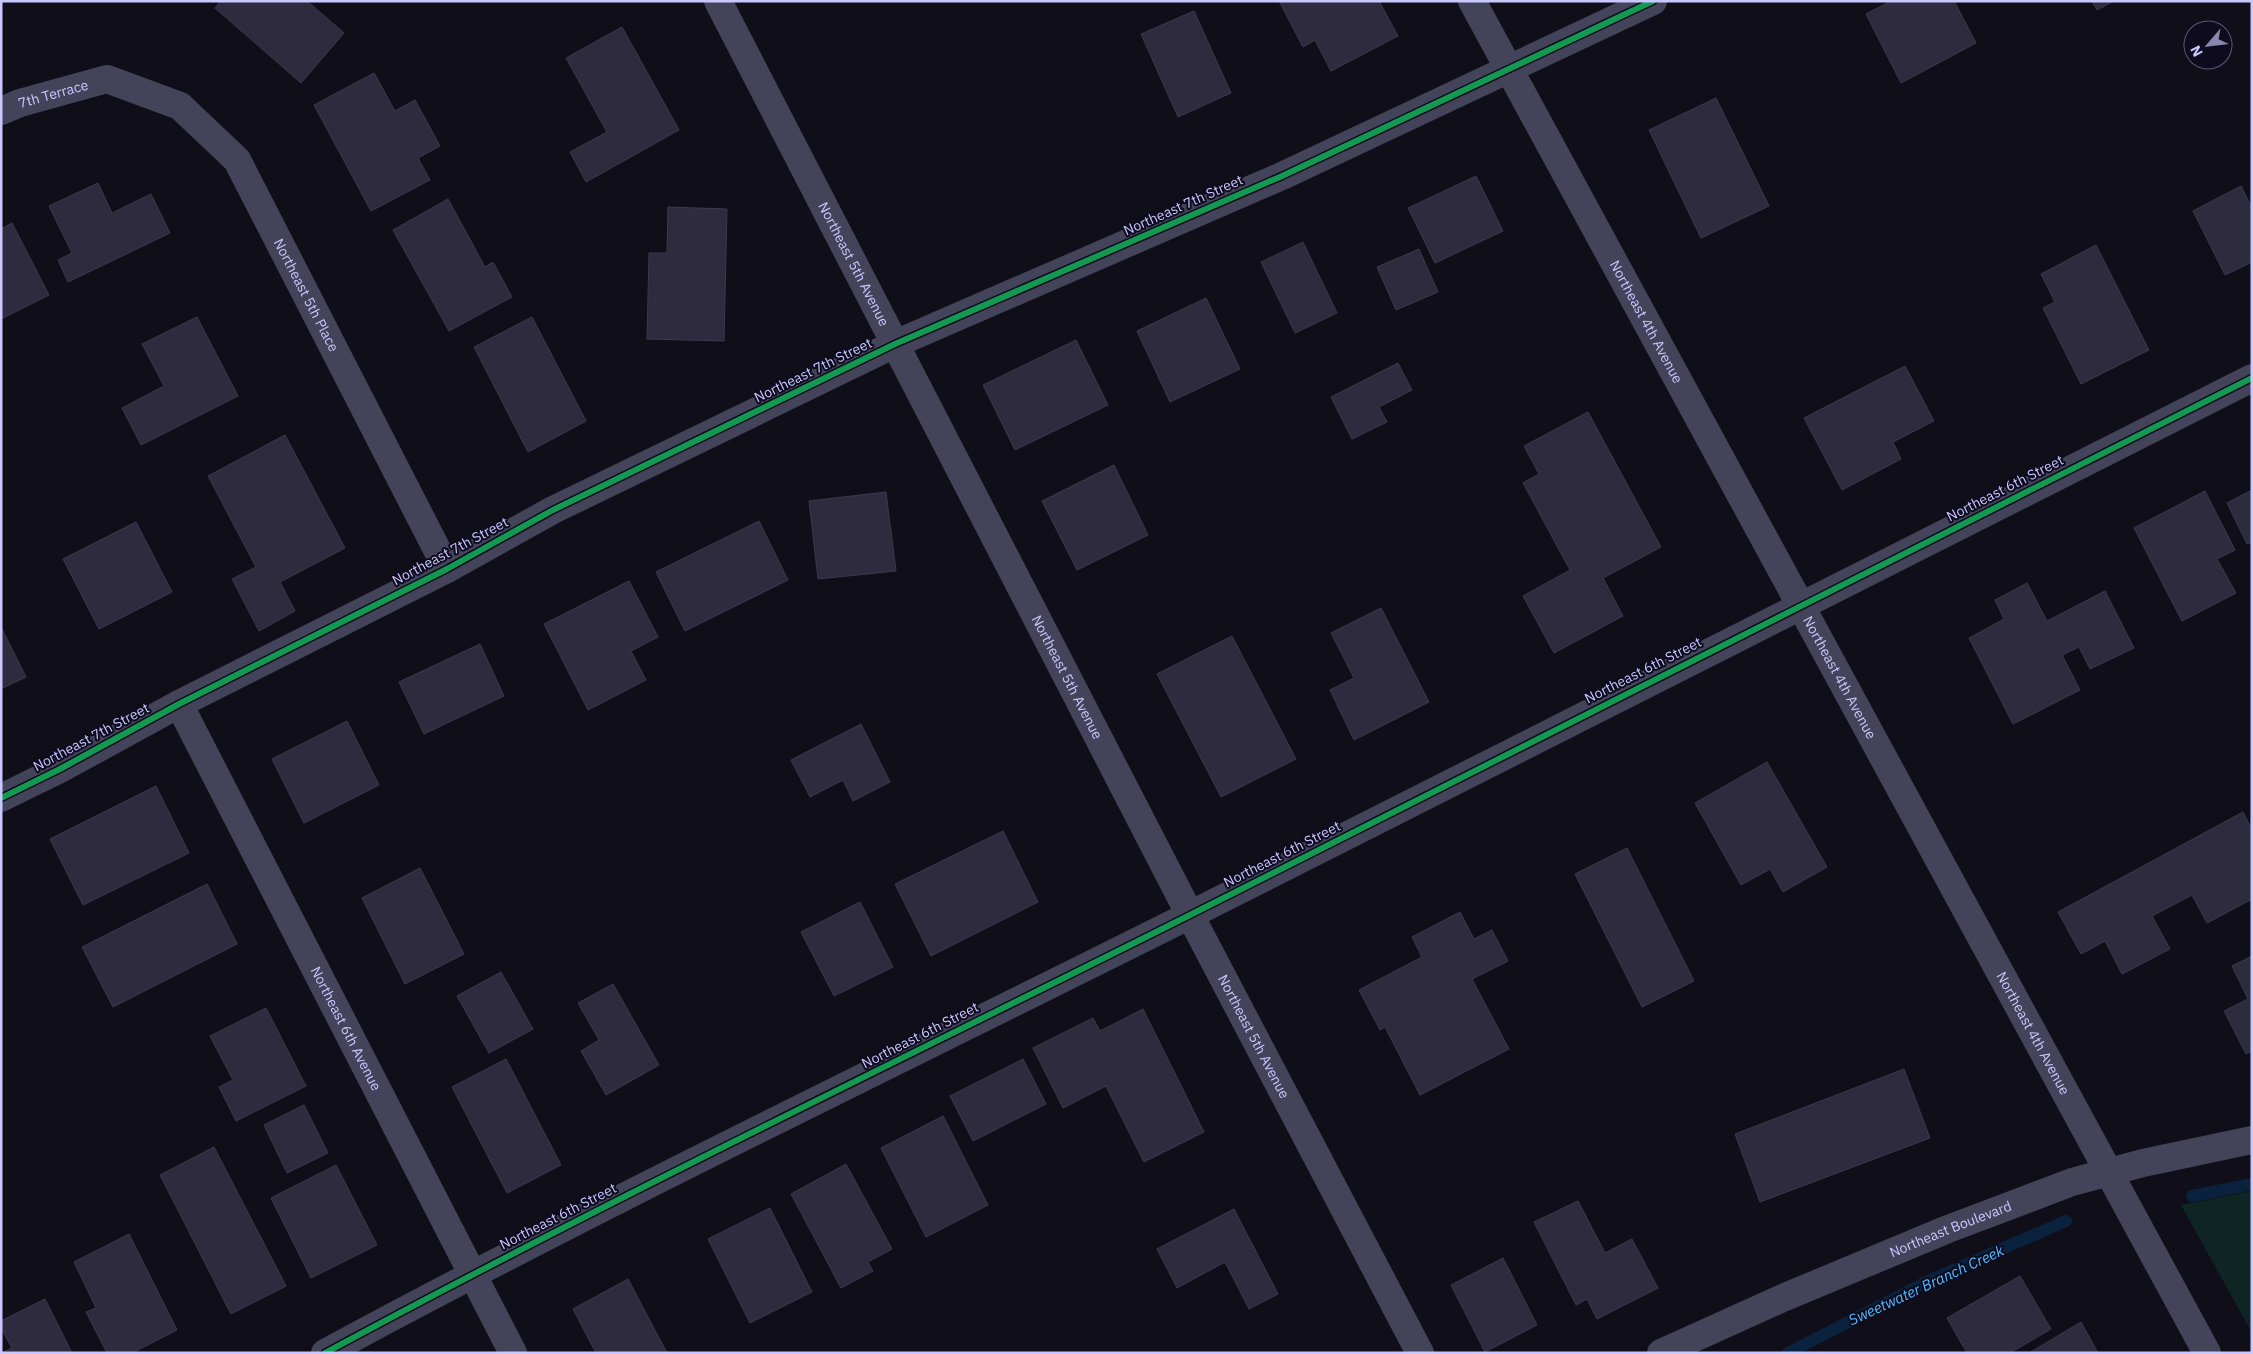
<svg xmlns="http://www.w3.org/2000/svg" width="2253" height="1354" viewBox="0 0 2253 1354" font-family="'IBM Plex Sans',sans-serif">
<rect width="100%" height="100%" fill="#100f19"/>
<path fill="#0e2523" d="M 2252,1191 L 2252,1333 L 2181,1205 Z"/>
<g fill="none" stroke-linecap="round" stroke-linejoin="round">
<path stroke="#0b223e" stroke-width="12" d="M 2192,1196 L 2252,1184
M 1788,1353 L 1928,1281 L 2066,1221"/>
</g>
<path fill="#2d2b3d" stroke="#3b394f" d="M 221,1 L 307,1 L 344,33 L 301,83 L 215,8 Z
M 1279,1 L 1379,1 L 1398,36 L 1331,71 L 1315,40 L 1303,47 Z
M 1891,1 L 1954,1 L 1976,43 L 1901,83 L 1866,14 Z
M 2092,1 L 2114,1 L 2097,10 Z
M 1194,11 L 1231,93 L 1178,117 L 1141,34 Z
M 622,27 L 679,130 L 586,182 L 570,152 L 607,132 L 566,58 Z
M 374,73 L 395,111 L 415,100 L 440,146 L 418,158 L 430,180 L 371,211 L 314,105 Z
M 1716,98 L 1769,206 L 1701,238 L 1649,130 Z
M 1476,176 L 1503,231 L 1435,263 L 1408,208 Z
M 98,183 L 112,213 L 151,194 L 170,233 L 68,282 L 58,260 L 72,253 L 49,206 Z
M 2241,186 L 2252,208 L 2252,262 L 2225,275 L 2193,211 Z
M 448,199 L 485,267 L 493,262 L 512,297 L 449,331 L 393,230 Z
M 668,207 L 727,209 L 724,341 L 647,339 L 649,253 L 667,253 Z
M 12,223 L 49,295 L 1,319 L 1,229 Z
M 1303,242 L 1337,313 L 1295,333 L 1261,262 Z
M 2096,245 L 2149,350 L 2081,384 L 2043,308 L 2055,302 L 2041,274 Z
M 1419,249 L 1438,292 L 1396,310 L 1377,267 Z
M 1206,298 L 1240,369 L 1170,402 L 1137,331 Z
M 197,317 L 238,396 L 141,445 L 122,408 L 164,386 L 142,344 Z
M 532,317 L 586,421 L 528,452 L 474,347 Z
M 1076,340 L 1108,405 L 1015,450 L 983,385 Z
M 1398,363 L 1412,390 L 1379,407 L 1387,422 L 1352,439 L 1331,397 Z
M 1905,366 L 1934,421 L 1893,442 L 1901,459 L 1842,490 L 1804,418 Z
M 1588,412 L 1661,547 L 1603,578 L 1623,616 L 1554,653 L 1523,596 L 1570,570 L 1523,483 L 1539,474 L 1524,446 Z
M 285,435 L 345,548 L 280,582 L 295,611 L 259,631 L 232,579 L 256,567 L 208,476 Z
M 1114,465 L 1148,535 L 1077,570 L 1042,501 Z
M 2252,490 L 2252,542 L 2247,544 L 2227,503 Z
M 2205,491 L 2235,550 L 2217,559 L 2236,593 L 2182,621 L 2134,528 Z
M 886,492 L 896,571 L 818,579 L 809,501 Z
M 759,521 L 788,580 L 685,631 L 656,572 Z
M 136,522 L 172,592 L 99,629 L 63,559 Z
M 629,581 L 658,637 L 631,651 L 646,680 L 588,710 L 544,624 Z
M 2027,583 L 2047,621 L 2105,591 L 2134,648 L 2090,669 L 2079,647 L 2062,655 L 2080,690 L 2013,724 L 1969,638 L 2004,619 L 1995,600 Z
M 1381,608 L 1429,702 L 1354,740 L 1330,690 L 1354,678 L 1331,633 Z
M 1,627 L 26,677 L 1,689 Z
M 1232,636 L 1296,759 L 1221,797 L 1157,674 Z
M 480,644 L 504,696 L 424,734 L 399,682 Z
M 347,721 L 379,785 L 304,823 L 272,759 Z
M 861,724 L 890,782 L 853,801 L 843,780 L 810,797 L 791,760 Z
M 1767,762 L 1827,867 L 1783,892 L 1770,869 L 1741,885 L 1695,803 Z
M 156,786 L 189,853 L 83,905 L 50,839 Z
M 2243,812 L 2252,830 L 2252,899 L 2207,923 L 2192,895 L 2152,916 L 2170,949 L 2122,974 L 2105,941 L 2081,954 L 2058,912 Z
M 1003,831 L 1038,902 L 931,956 L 895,884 Z
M 1627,848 L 1694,981 L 1642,1007 L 1575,874 Z
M 420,868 L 464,954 L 405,984 L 362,898 Z
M 207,884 L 237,944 L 113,1007 L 82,947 Z
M 860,902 L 893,967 L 834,996 L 801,932 Z
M 1460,912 L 1474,939 L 1492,930 L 1508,961 L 1472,979 L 1509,1049 L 1420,1095 L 1385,1027 L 1380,1030 L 1359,990 L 1422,957 L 1412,937 Z
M 2252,956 L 2252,1051 L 2246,1054 L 2224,1011 L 2248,999 L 2232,966 Z
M 501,972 L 533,1029 L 489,1053 L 457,996 Z
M 613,984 L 659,1065 L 606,1095 L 581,1051 L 599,1040 L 578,1003 Z
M 266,1008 L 306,1086 L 236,1121 L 219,1087 L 233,1080 L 210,1036 Z
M 1143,1009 L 1204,1132 L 1144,1162 L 1106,1086 L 1063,1108 L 1033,1048 L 1093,1018 L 1100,1031 Z
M 506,1059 L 561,1165 L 507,1193 L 452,1087 Z
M 1023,1059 L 1046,1104 L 973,1141 L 950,1096 Z
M 1904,1069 L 1930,1138 L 1760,1202 L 1735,1134 Z
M 304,1105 L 328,1153 L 287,1173 L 264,1125 Z
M 943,1116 L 988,1205 L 926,1237 L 881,1148 Z
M 214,1147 L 286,1286 L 231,1314 L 160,1175 Z
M 846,1164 L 892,1249 L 868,1262 L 873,1271 L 841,1288 L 791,1194 Z
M 336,1165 L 377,1245 L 311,1278 L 271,1198 Z
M 1578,1201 L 1605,1253 L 1632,1239 L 1658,1288 L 1597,1319 L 1587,1299 L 1576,1305 L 1534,1222 Z
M 770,1208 L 812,1292 L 750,1323 L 708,1239 Z
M 1234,1209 L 1278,1294 L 1249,1309 L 1225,1262 L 1177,1288 L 1157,1249 Z
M 129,1234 L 177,1330 L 132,1353 L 107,1353 L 86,1312 L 96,1308 L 74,1262 Z
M 1503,1258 L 1537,1325 L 1485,1352 L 1451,1285 Z
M 2020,1276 L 2051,1329 L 2010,1353 L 1967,1353 L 1947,1318 Z
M 628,1279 L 667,1353 L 596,1353 L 573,1309 Z
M 45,1299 L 72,1353 L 1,1353 L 12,1348 L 1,1328 L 1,1321 Z
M 2081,1322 L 2098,1353 L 2029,1353 Z"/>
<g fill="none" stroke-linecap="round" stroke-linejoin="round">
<g stroke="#43445a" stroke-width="28">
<path id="s1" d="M 718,1 L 1190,915 L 1420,1353"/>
<path id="s2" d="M 1472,1 L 2207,1353"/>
<path id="s3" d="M 1,111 L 20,103 L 107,79 L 180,106 L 237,160 L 447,569"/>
<path id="s4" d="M 179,704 L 513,1353"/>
<path d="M 1,798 L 60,769 L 179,704 L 447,569 L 553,510 L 895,344 L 1282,176 L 1653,1"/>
<path d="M 325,1353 C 608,1200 899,1061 1186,917 C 1542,738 1896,556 2252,378"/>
<path id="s5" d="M 1661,1353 L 1785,1297 L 1948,1229 L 2072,1182 L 2143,1163 L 2252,1140"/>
</g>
<defs>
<path id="cycleway" d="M 1,798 L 60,769 L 179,704 L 447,569 L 553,510 L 895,344 L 1282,176 L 1653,1
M 325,1353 C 608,1200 899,1061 1186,917 C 1542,738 1896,556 2252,378"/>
</defs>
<use href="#cycleway" stroke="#0d0b1d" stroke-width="9"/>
<use href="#cycleway" stroke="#139951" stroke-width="6"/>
</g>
<g text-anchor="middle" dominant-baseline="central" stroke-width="4" stroke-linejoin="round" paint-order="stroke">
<g font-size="14" fill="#cac7ff" stroke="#0d0b1d">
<text stroke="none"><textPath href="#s3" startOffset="55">7th Terrace</textPath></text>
<text transform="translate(1183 205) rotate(-24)">Northeast 7th Street</text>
<text stroke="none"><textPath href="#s1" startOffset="296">Northeast 5th Avenue</textPath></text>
<text stroke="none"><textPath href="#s3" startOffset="419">Northeast 5th Place</textPath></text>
<text stroke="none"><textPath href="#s2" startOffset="365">Northeast 4th Avenue</textPath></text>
<text transform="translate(813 370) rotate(-26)">Northeast 7th Street</text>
<text transform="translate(2005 488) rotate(-27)">Northeast 6th Street</text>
<text transform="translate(450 551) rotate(-28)">Northeast 7th Street</text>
<text transform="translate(1643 670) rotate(-27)">Northeast 6th Street</text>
<text stroke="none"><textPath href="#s2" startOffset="770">Northeast 4th Avenue</textPath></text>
<text stroke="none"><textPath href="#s1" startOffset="761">Northeast 5th Avenue</textPath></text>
<text transform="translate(91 737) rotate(-28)">Northeast 7th Street</text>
<text transform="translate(1282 854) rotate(-27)">Northeast 6th Street</text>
<text stroke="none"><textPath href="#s4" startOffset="365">Northeast 6th Avenue</textPath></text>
<text stroke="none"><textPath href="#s2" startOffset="1175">Northeast 4th Avenue</textPath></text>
<text transform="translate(920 1035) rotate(-27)">Northeast 6th Street</text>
<text stroke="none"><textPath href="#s1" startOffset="1166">Northeast 5th Avenue</textPath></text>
<text transform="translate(558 1216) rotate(-27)">Northeast 6th Street</text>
<text stroke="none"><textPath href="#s5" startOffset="315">Northeast Boulevard</textPath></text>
</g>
<g font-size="15" font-style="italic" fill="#55bdff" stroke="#0d0b1d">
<text transform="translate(1926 1285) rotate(-25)">Sweetwater Branch Creek</text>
</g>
</g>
<rect width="2253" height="1354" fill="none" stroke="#cac7ff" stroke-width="5"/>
<g transform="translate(2208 45) rotate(242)"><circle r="24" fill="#0d0b1d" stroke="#595677"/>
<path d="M0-4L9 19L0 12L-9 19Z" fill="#8987ae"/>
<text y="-8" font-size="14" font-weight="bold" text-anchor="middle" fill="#cac7ff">N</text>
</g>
</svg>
